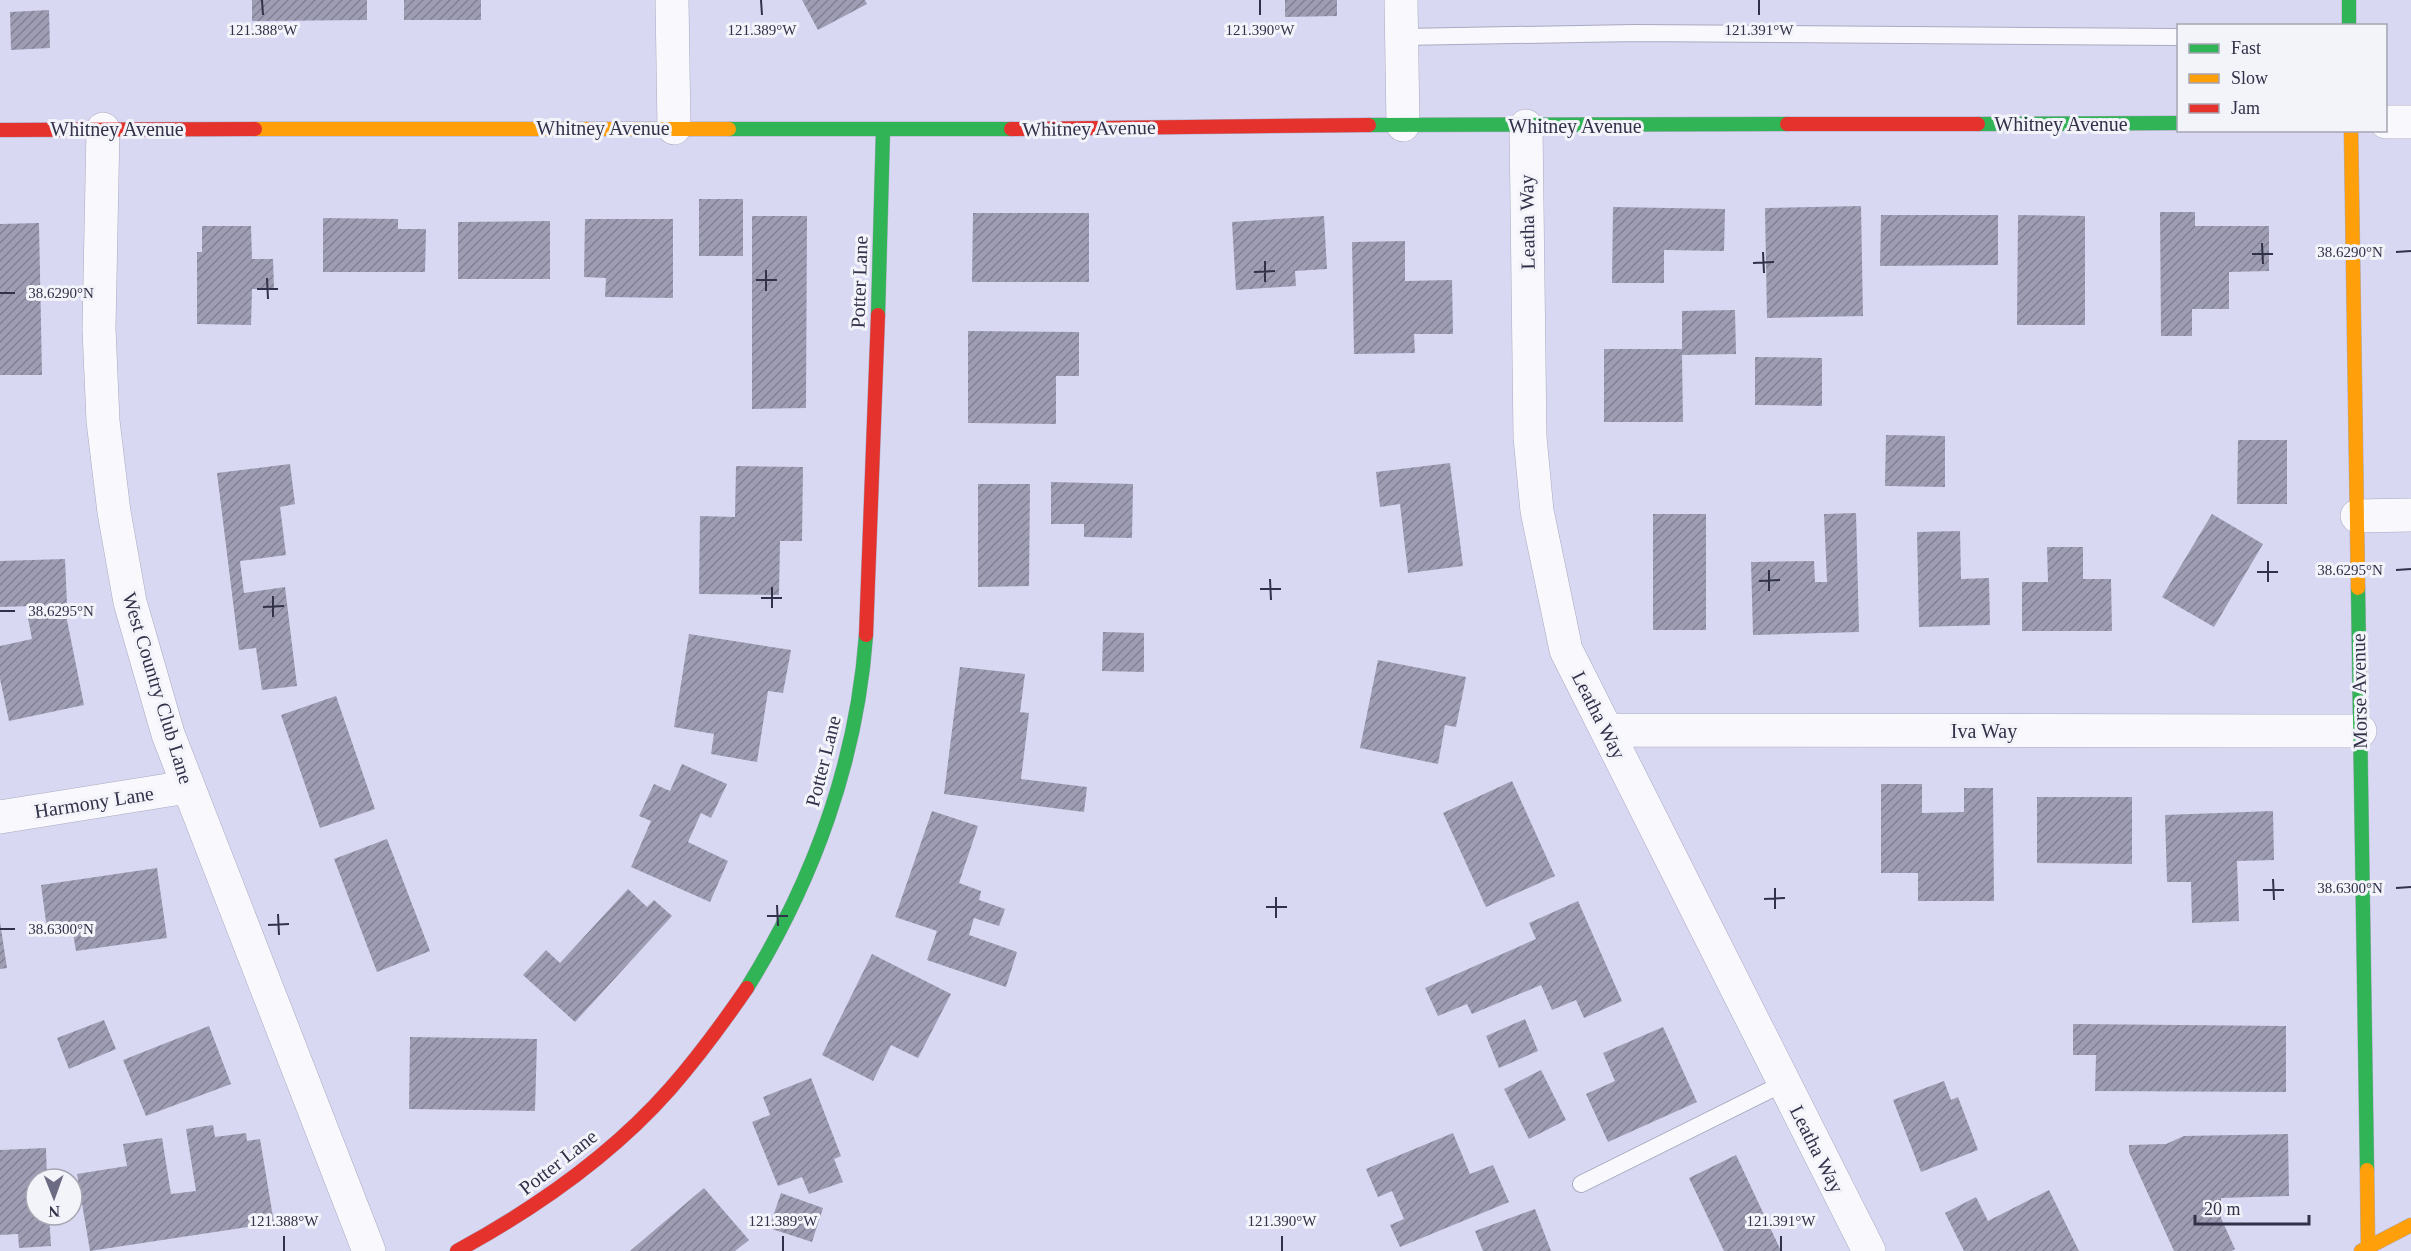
<svg xmlns="http://www.w3.org/2000/svg" width="2411" height="1251" viewBox="0 0 2411 1251" font-family="Georgia,serif">
<defs>
<pattern id="building-hatch" width="6" height="6" patternUnits="userSpaceOnUse" patternTransform="scale(1.5)"><rect width="6" height="6" fill="#9e9db4"/><path d="M-1 1l2-2M0 6l6-6M5 7l2-2" fill="none" stroke="#818194"/></pattern>
</defs>
<rect width="100%" height="100%" fill="#d8d8f3"/>
<path fill="url(#building-hatch)" d="M 252,0 L 367,0 L 367,20 L 252,21 Z
M 404,0 L 481,0 L 481,20 L 404,20 Z
M 802,0 L 865,0 L 867,4 L 818,30 Z
M 1285,0 L 1337,0 L 1337,16 L 1285,17 Z
M 49,10 L 50,48 L 11,50 L 10,12 Z
M 699,199 L 743,199 L 743,256 L 699,256 Z
M 1861,206 L 1863,316 L 1767,318 L 1765,208 Z
M 1613,207 L 1725,209 L 1724,251 L 1664,250 L 1664,283 L 1612,283 Z
M 2160,212 L 2195,212 L 2195,226 L 2269,226 L 2269,271 L 2229,272 L 2229,309 L 2192,309 L 2192,336 L 2161,336 Z
M 973,213 L 1089,213 L 1089,282 L 972,282 Z
M 1881,215 L 1998,215 L 1998,265 L 1880,266 Z
M 2018,215 L 2085,216 L 2085,325 L 2017,325 Z
M 752,216 L 807,216 L 806,408 L 752,409 Z
M 1324,216 L 1327,269 L 1295,271 L 1296,286 L 1236,290 L 1232,222 Z
M 323,218 L 398,219 L 398,229 L 426,229 L 425,272 L 323,272 Z
M 585,219 L 673,219 L 673,298 L 605,297 L 606,278 L 584,277 Z
M 550,221 L 550,279 L 458,279 L 458,222 Z
M 39,223 L 42,375 L 0,375 L 0,224 Z
M 202,226 L 251,226 L 252,259 L 273,259 L 274,289 L 252,289 L 251,325 L 197,324 L 197,252 L 202,252 Z
M 1405,241 L 1405,281 L 1452,280 L 1453,334 L 1414,334 L 1415,353 L 1354,354 L 1352,242 Z
M 1735,310 L 1736,354 L 1682,355 L 1683,422 L 1604,422 L 1604,349 L 1682,349 L 1682,311 Z
M 968,331 L 1079,332 L 1079,376 L 1056,376 L 1056,424 L 968,423 Z
M 1755,357 L 1822,358 L 1822,406 L 1755,405 Z
M 1886,435 L 1945,436 L 1945,487 L 1885,486 Z
M 2238,440 L 2287,440 L 2287,504 L 2237,504 Z
M 1450,463 L 1463,566 L 1408,573 L 1400,504 L 1380,507 L 1376,472 Z
M 290,464 L 295,504 L 280,507 L 286,555 L 240,561 L 244,593 L 285,587 L 297,686 L 262,690 L 256,648 L 239,650 L 217,473 Z
M 736,466 L 803,467 L 802,541 L 780,541 L 779,595 L 699,594 L 700,516 L 735,517 Z
M 1051,482 L 1133,484 L 1132,538 L 1084,537 L 1084,524 L 1051,524 Z
M 978,484 L 1030,484 L 1029,586 L 978,587 Z
M 1856,513 L 1859,632 L 1753,635 L 1751,562 L 1814,561 L 1815,582 L 1827,582 L 1824,514 Z
M 1653,514 L 1706,514 L 1706,630 L 1653,630 Z
M 2212,514 L 2263,544 L 2214,627 L 2162,597 Z
M 1960,531 L 1961,579 L 1989,578 L 1990,625 L 1919,627 L 1917,532 Z
M 2047,547 L 2083,547 L 2083,579 L 2111,579 L 2112,631 L 2022,631 L 2022,582 L 2048,582 Z
M 65,559 L 67,605 L 0,607 L 0,561 Z
M 65,610 L 84,705 L 9,721 L 0,679 L 0,646 L 32,639 L 28,618 Z
M 1103,632 L 1144,633 L 1144,672 L 1102,671 Z
M 689,634 L 791,650 L 783,693 L 768,691 L 757,762 L 711,754 L 714,734 L 674,727 Z
M 1378,660 L 1466,677 L 1456,727 L 1445,725 L 1438,764 L 1360,748 Z
M 960,667 L 1025,674 L 1020,712 L 1029,713 L 1021,779 L 1087,787 L 1084,812 L 944,794 Z
M 336,696 L 375,809 L 320,828 L 281,715 Z
M 682,764 L 727,784 L 711,818 L 701,813 L 688,842 L 728,861 L 710,902 L 631,867 L 651,821 L 639,816 L 654,784 L 670,791 Z
M 1512,781 L 1555,876 L 1486,907 L 1443,813 Z
M 1881,784 L 1922,784 L 1922,813 L 1964,812 L 1964,788 L 1993,788 L 1994,901 L 1918,901 L 1918,873 L 1881,873 Z
M 2037,797 L 2132,797 L 2132,864 L 2037,863 Z
M 932,811 L 978,826 L 959,883 L 981,891 L 979,900 L 1005,909 L 999,926 L 974,918 L 969,935 L 1017,952 L 1006,987 L 927,960 L 937,931 L 895,917 Z
M 2273,811 L 2274,860 L 2237,861 L 2239,921 L 2192,923 L 2191,882 L 2167,882 L 2165,815 Z
M 387,839 L 430,951 L 377,972 L 334,859 Z
M 157,868 L 167,938 L 76,951 L 73,933 L 48,936 L 41,885 Z
M 628,889 L 647,907 L 654,900 L 672,916 L 575,1022 L 523,975 L 546,950 L 560,963 Z
M 1578,901 L 1622,1001 L 1584,1018 L 1576,1000 L 1552,1010 L 1541,985 L 1472,1014 L 1467,1004 L 1438,1016 L 1425,988 L 1536,939 L 1529,923 Z
M 0,922 L 7,968 L 0,969 Z
M 872,954 L 951,994 L 918,1058 L 891,1045 L 873,1081 L 822,1055 Z
M 1525,1019 L 1538,1051 L 1499,1068 L 1486,1036 Z
M 104,1020 L 116,1049 L 69,1069 L 57,1038 Z
M 2073,1024 L 2286,1026 L 2286,1092 L 2095,1091 L 2096,1055 L 2073,1055 Z
M 209,1026 L 231,1084 L 146,1116 L 123,1060 Z
M 1663,1027 L 1697,1102 L 1608,1142 L 1586,1094 L 1615,1081 L 1603,1053 Z
M 410,1037 L 537,1039 L 535,1111 L 409,1109 Z
M 1541,1070 L 1566,1120 L 1529,1139 L 1504,1089 Z
M 811,1078 L 841,1156 L 834,1159 L 843,1182 L 809,1194 L 802,1177 L 778,1186 L 752,1122 L 770,1115 L 763,1097 Z
M 1944,1081 L 1951,1100 L 1958,1097 L 1978,1150 L 1921,1172 L 1893,1100 Z
M 213,1125 L 215,1137 L 246,1133 L 247,1141 L 260,1139 L 274,1223 L 90,1251 L 77,1174 L 127,1166 L 123,1144 L 162,1138 L 171,1194 L 196,1191 L 186,1129 Z
M 1453,1133 L 1470,1174 L 1493,1165 L 1509,1202 L 1400,1247 L 1390,1225 L 1404,1219 L 1392,1191 L 1378,1197 L 1366,1169 Z
M 2288,1134 L 2289,1196 L 2221,1198 L 2221,1218 L 2235,1249 L 2231,1251 L 2174,1251 L 2129,1152 L 2129,1145 L 2166,1144 L 2184,1136 Z
M 46,1148 L 47,1179 L 36,1179 L 36,1215 L 49,1215 L 51,1246 L 19,1248 L 18,1234 L 0,1235 L 0,1150 Z
M 1736,1155 L 1781,1251 L 1724,1251 L 1689,1178 Z
M 704,1188 L 749,1240 L 735,1251 L 630,1251 Z
M 2049,1190 L 2079,1251 L 1964,1251 L 1945,1213 L 1976,1197 L 1988,1221 Z
M 781,1193 L 823,1208 L 812,1242 L 769,1228 Z
M 1535,1209 L 1551,1251 L 1483,1251 L 1475,1231 Z"/>
<g fill="none" stroke-linecap="round" stroke-linejoin="round">
<defs>
<path id="lane" d="M 1402,37 L 1634,33 L 2178,37
M 1581,1184 L 1784,1083"/>
<path id="street" d="M 672,0 L 674,128
M 1401,0 L 1403,125
M 2386,122 L 2411,122
M 1526,126 L 1530,437 L 1537,511 L 1566,650 L 1869,1251
M 103,129 L 99,329 L 103,421 L 114,512 L 130,602 L 168,734 L 369,1251
M 2357,516 L 2411,515
M 1607,730 L 2360,731
M 0,817 L 187,787"/>
<path id="fast" d="M 2349,0 L 2349,26
M 1978,124 L 2178,123
M 1369,125 L 1787,124
M 729,129 L 1011,129
M 878,315 L 883,130
M 2358,588 L 2367,1170
M 747,988 C 813,881 857,761 866,635"/>
<path id="slow" d="M 255,129 L 729,129
M 2351,130 L 2358,588
M 2367,1170 L 2368,1247
M 2361,1251 L 2411,1225"/>
<path id="jam" d="M 1787,124 L 1978,124
M 1011,129 L 1369,125
M 0,130 L 255,129
M 866,635 L 878,315
M 457,1251 C 536,1208 610,1157 670,1089 C 698,1057 723,1023 747,988"/>
</defs>
<use href="#lane" stroke="#a9a9c0" stroke-width="18"/>
<use href="#street" stroke="#a9a9c0" stroke-width="34"/>
<use href="#fast" stroke="#a9a9c0" stroke-width="15"/>
<use href="#slow" stroke="#a9a9c0" stroke-width="15"/>
<use href="#jam" stroke="#a9a9c0" stroke-width="15"/>
<use href="#lane" stroke="#f9f9fd" stroke-width="16"/>
<use href="#street" stroke="#f9f9fd" stroke-width="33"/>
<use href="#fast" stroke="#30b455" stroke-width="14"/>
<use href="#slow" stroke="#ff9f0a" stroke-width="14"/>
<use href="#jam" stroke="#e5322d" stroke-width="14"/>
</g>
<path fill="none" stroke="#313149" stroke-width="2" d="M 262,0 L 263,15M 761,0 L 762,15M 1260,0 L 1260,15M 1759,0 L 1759,15M 2262,243 L 2263,264M 1763,252 L 1764,273M 2396,252 L 2411,251M 2252,254 L 2273,254M 1265,261 L 1265,282M 1753,263 L 1774,262M 766,270 L 766,291M 1254,272 L 1275,271M 267,278 L 268,299M 756,280 L 777,280M 257,289 L 278,289M 0,293 L 15,293M 2268,561 L 2268,582M 1769,570 L 1769,591M 2396,570 L 2411,569M 2257,572 L 2278,572M 1270,579 L 1271,600M 1759,581 L 1780,580M 772,587 L 772,608M 1260,589 L 1281,589M 273,596 L 273,617M 761,598 L 782,598M 263,607 L 284,606M 0,611 L 15,611M 2273,879 L 2274,900M 1775,888 L 1775,909M 2396,888 L 2411,887M 2263,890 L 2284,890M 1276,897 L 1276,918M 1764,899 L 1785,898M 777,905 L 778,926M 1266,907 L 1287,907M 278,914 L 279,935M 767,916 L 788,916M 268,925 L 289,924M 0,929 L 15,929M 284,1236 L 284,1251M 783,1236 L 783,1251M 1282,1236 L 1282,1251M 1781,1236 L 1781,1251"/>
<g text-anchor="middle" dominant-baseline="central" stroke-width="6" stroke-linejoin="round" paint-order="stroke">
<g font-size="20" fill="#313149" stroke="#f3f3fa">
<text x="2061" y="124">Whitney Avenue</text>
<text x="1575" y="126">Whitney Avenue</text>
<text x="603" y="128">Whitney Avenue</text>
<text transform="translate(1089 128) rotate(-1)">Whitney Avenue</text>
<text x="117" y="129">Whitney Avenue</text>
<text transform="translate(1527 222) rotate(-91)">Leatha Way</text>
<text transform="translate(859 282) rotate(-88)">Potter Lane</text>
<text transform="translate(158 688) rotate(73)">West Country Club Lane</text>
<text transform="translate(2359 691) rotate(-91)">Morse Avenue</text>
<text transform="translate(1599 715) rotate(63)">Leatha Way</text>
<text x="1984" y="731">Iva Way</text>
<text transform="translate(823 761) rotate(-76)">Potter Lane</text>
<text transform="translate(94 802) rotate(-9)">Harmony Lane</text>
<text transform="translate(1817 1149) rotate(63)">Leatha Way</text>
<text transform="translate(558 1162) rotate(-38)">Potter Lane</text>
</g>
</g>
<g font-size="15" text-anchor="middle" fill="#313149" stroke="#f3f3fa" stroke-width="6" stroke-linejoin="round" paint-order="stroke">
<text x="263" y="35">121.388°W</text>
<text x="762" y="35">121.389°W</text>
<text x="1260" y="35">121.390°W</text>
<text x="1759" y="35">121.391°W</text>
<text x="2350" y="257">38.6290°N</text>
<text x="61" y="298">38.6290°N</text>
<text x="2350" y="575">38.6295°N</text>
<text x="61" y="616">38.6295°N</text>
<text x="2350" y="893">38.6300°N</text>
<text x="61" y="934">38.6300°N</text>
<text x="284" y="1226">121.388°W</text>
<text x="783" y="1226">121.389°W</text>
<text x="1282" y="1226">121.390°W</text>
<text x="1781" y="1226">121.391°W</text>
</g>
<rect x="2177" y="24" width="210" height="108" fill="#f3f3fa" stroke="#a5a5b3" stroke-width="1.5"/>
<rect x="2189" y="44" width="30" height="9" fill="#30b455" stroke="#a5a5b3" stroke-width="1.5"/>
<text x="2231" y="54" font-size="18" fill="#313149">Fast</text>
<rect x="2189" y="74" width="30" height="9" fill="#ff9f0a" stroke="#a5a5b3" stroke-width="1.5"/>
<text x="2231" y="84" font-size="18" fill="#313149">Slow</text>
<rect x="2189" y="104" width="30" height="9" fill="#e5322d" stroke="#a5a5b3" stroke-width="1.5"/>
<text x="2231" y="114" font-size="18" fill="#313149">Jam</text>
<g transform="translate(54 1197) rotate(179)"><circle r="28" fill="#f3f3fa" stroke="#a5a5b3" stroke-width="1.5"/>
<path d="M0-4.5L10 22L0 15L-10 22Z" fill="#6b6b84"/>
<text y="-9" font-size="16" font-weight="bold" text-anchor="middle" fill="#313149">N</text>
</g>
<path d="M2195 1215v9h114v-9" fill="none" stroke="#313149" stroke-width="3"/>
<text x="2204" y="1215" font-size="18" fill="#313149" stroke="#f3f3fa" stroke-width="4.5" paint-order="stroke">20 m</text>
</svg>
